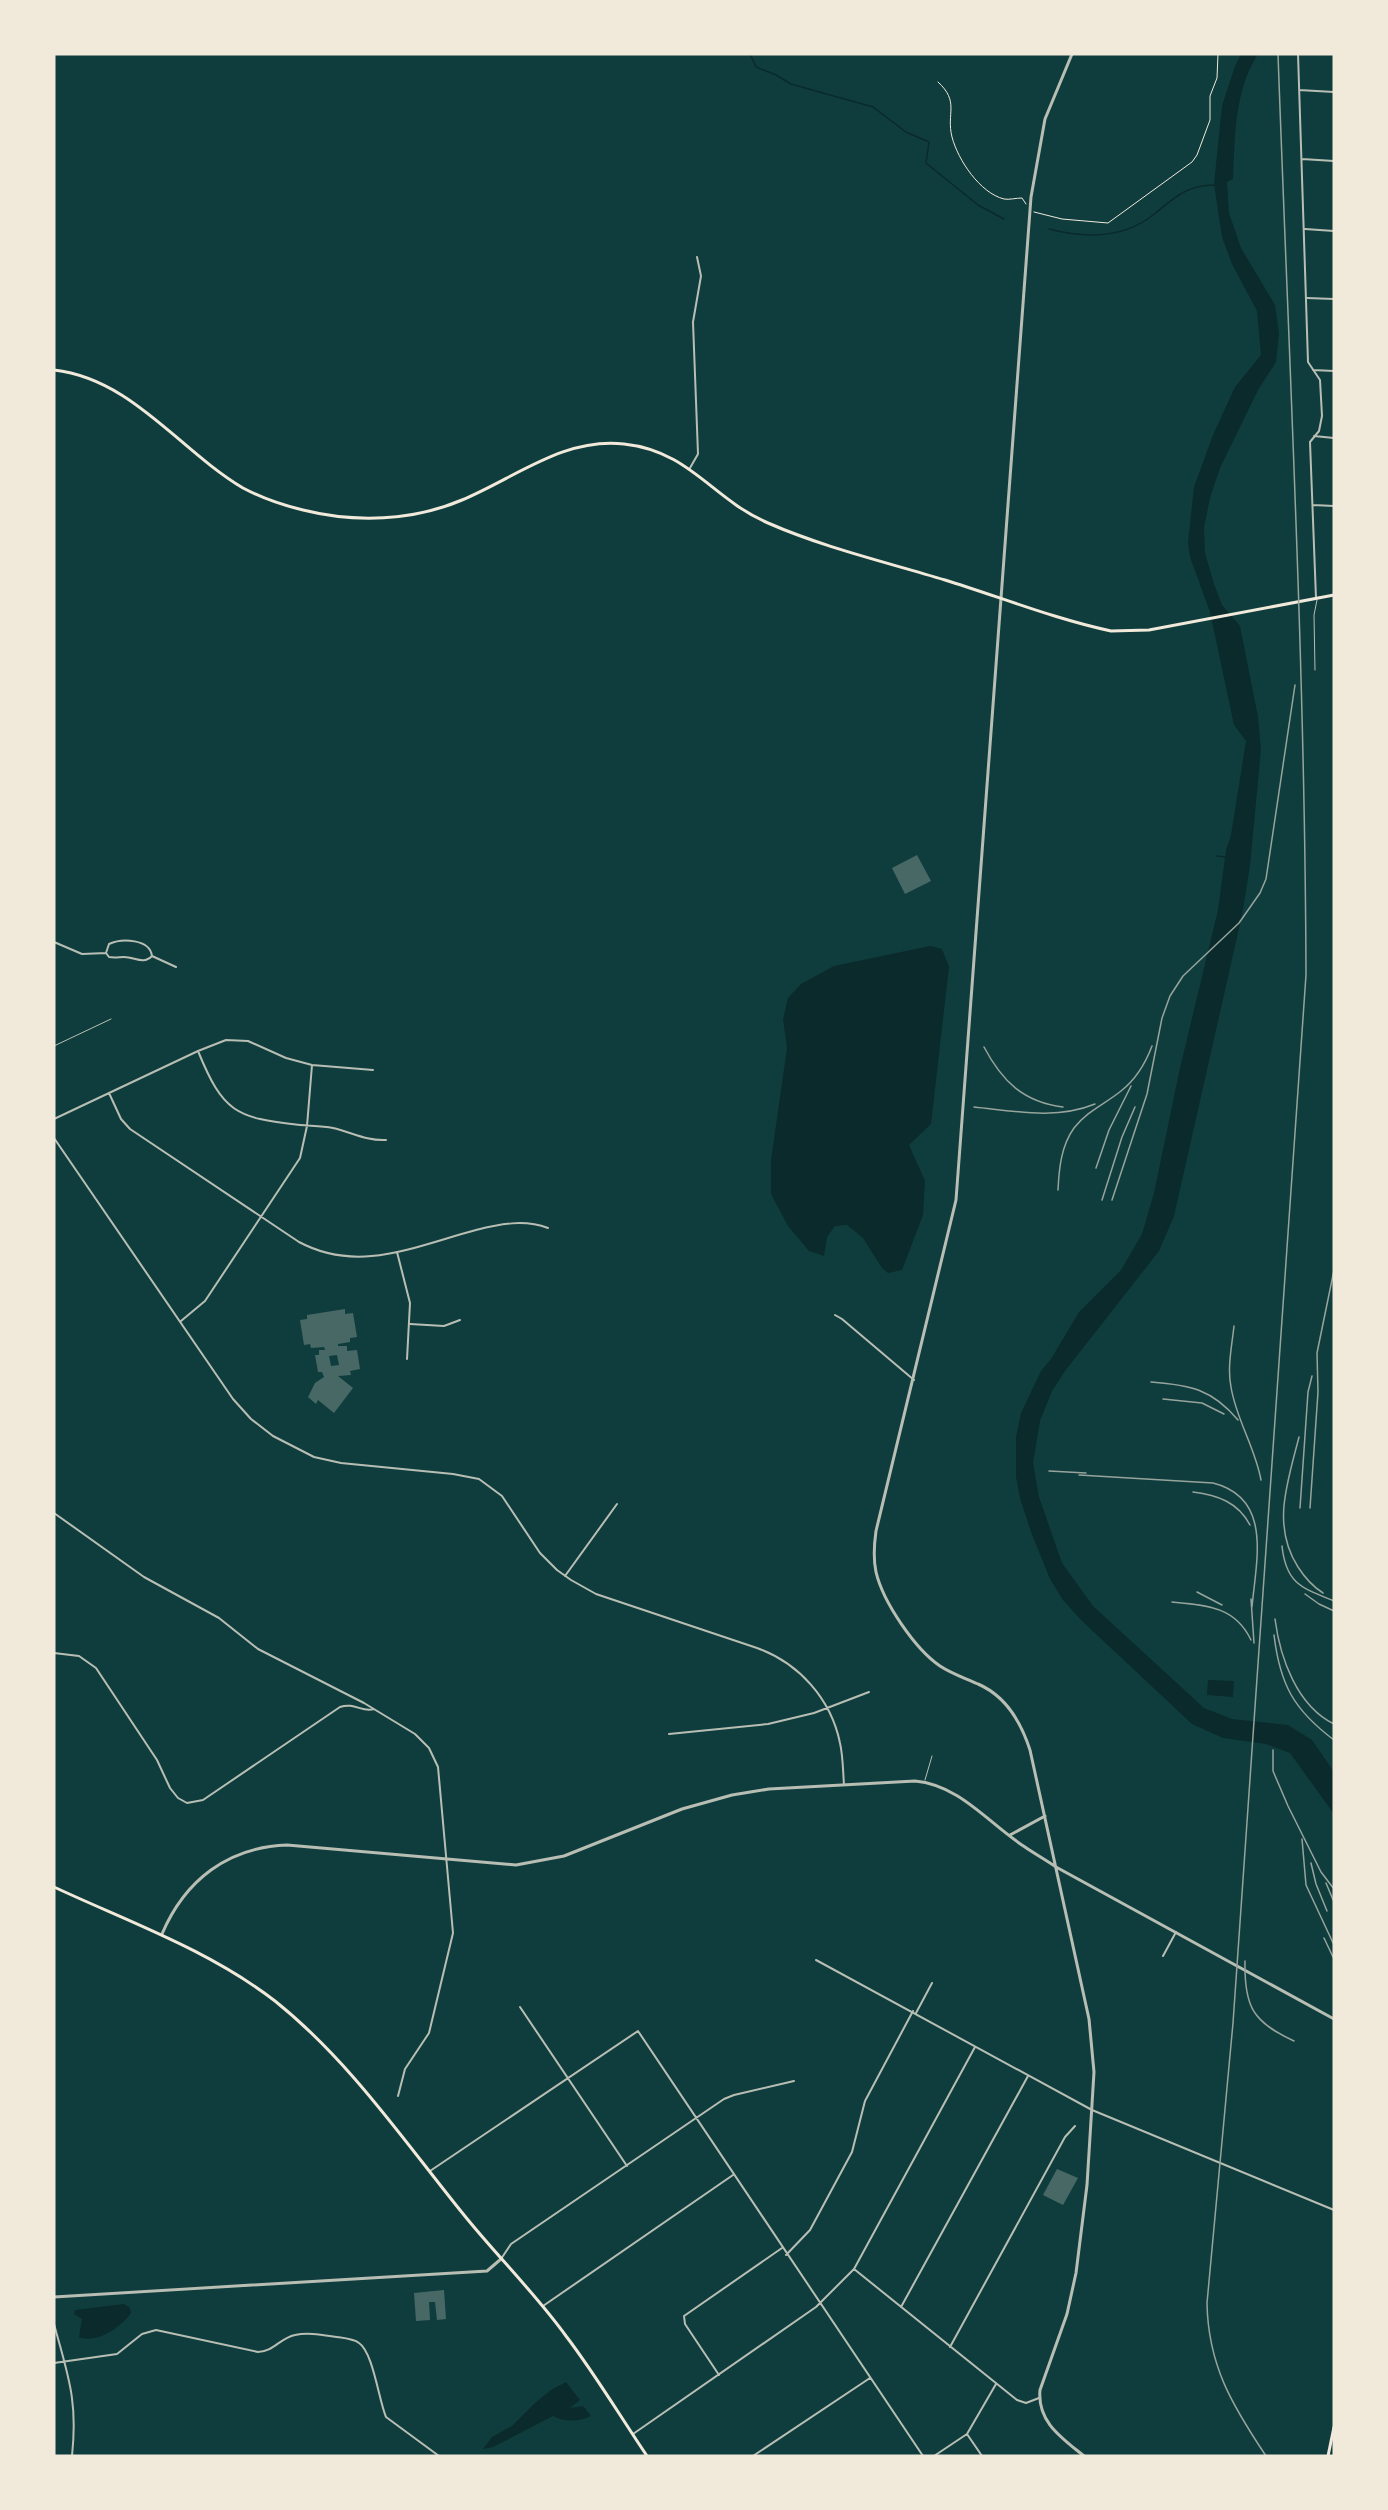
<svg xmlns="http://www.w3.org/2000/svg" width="1388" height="2510" viewBox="0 0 1388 2510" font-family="'Exo 2',sans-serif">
<rect width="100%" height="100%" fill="#0f3d3e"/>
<path fill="#0a2a2b" d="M 1241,54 L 1258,54 C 1234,91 1235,137 1233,179 L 1227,182 L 1229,213 L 1241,248 L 1275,305 L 1279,333 L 1276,362 L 1258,390 L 1220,468 L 1210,498 L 1204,527 L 1205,553 L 1214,584 L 1222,605 L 1240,626 L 1258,717 L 1261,749 L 1250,866 L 1242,915 L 1174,1216 L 1159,1251 L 1065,1371 L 1052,1391 L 1040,1421 L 1033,1463 L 1039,1497 L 1062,1563 L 1093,1606 L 1204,1708 L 1232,1719 L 1288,1725 L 1312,1740 L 1334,1772 L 1334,1814 L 1290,1753 L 1266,1744 L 1223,1738 L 1192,1724 L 1080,1619 L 1063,1600 L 1050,1579 L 1031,1532 L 1020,1498 L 1016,1477 L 1016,1437 L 1021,1413 L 1041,1371 L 1051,1359 L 1079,1312 L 1121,1270 L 1142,1234 L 1154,1193 L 1180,1068 L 1218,910 L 1226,850 L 1231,835 L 1246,741 L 1234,725 L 1210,612 L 1190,557 L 1188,543 L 1194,487 L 1213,435 L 1235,387 L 1261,355 L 1257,311 L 1232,264 L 1222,237 L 1214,184 L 1222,106 L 1235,66 Z
M 930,946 L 942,949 L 949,967 L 931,1124 L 909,1145 L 925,1181 L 923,1215 L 902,1270 L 888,1273 L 882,1268 L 863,1238 L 847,1225 L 835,1226 L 827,1237 L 824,1256 L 809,1251 L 788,1226 L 771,1194 L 771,1160 L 787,1048 L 783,1019 L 788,998 L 801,984 L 834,966 Z
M 1208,1680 L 1234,1681 L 1233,1697 L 1207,1695 Z
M 124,2304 L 130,2308 L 131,2313 C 120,2328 97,2344 79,2337 L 82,2319 L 74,2314 L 75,2310 Z
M 566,2382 L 580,2400 L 570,2408 L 583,2406 L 591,2416 C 579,2422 564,2422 553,2416 L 493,2447 L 483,2449 L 492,2437 L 512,2426 L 535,2403 L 551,2390 Z"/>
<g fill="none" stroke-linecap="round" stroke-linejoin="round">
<path stroke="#0a2a2b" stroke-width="1.5" d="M 750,54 L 756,67 L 776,75 L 791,84 L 873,107 L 906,132 L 929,142 L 926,163 L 978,205 L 1004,219
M 1049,229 C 1084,238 1123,239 1153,215 C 1173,199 1186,185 1214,185
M 1217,856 L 1225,857"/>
</g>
<path fill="#486865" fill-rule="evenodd" d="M 917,855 L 931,881 L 905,894 L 892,868 Z
M 345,1309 L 345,1314 L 353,1313 L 357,1337 L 350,1338 L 350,1342 L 338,1344 L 338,1346 L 347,1346 L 347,1351 L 357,1350 L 360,1369 L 350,1371 L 351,1375 L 338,1376 L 353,1388 L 334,1413 L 318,1400 L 316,1404 L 308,1397 L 315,1383 L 324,1377 L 322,1372 L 318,1372 L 315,1355 L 319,1355 L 319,1350 L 325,1350 L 324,1347 L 311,1348 L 310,1344 L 304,1345 L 300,1320 L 307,1319 L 307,1315 ZM 337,1355 L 339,1365 L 331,1366 L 329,1356 Z
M 1057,2169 L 1078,2178 L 1063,2205 L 1043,2195 Z
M 444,2290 L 446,2319 L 437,2320 L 435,2302 L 429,2302 L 430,2320 L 416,2321 L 414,2293 Z"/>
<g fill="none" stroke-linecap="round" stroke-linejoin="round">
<path stroke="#f1e9da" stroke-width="1" d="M 938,82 C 960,102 946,113 952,137 C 958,160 980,193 1004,199 C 1009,200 1016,198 1022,198 L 1026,204
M 1034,212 L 1062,219 L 1108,223 L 1192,162 L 1197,155 L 1210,120 L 1210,96 L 1217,78 L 1218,54"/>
<path stroke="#b8beb3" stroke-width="1" d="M 1315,670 L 1314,615 L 1317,600
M 54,1046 L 111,1019
M 925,1780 L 932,1756"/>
<path stroke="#b8beb3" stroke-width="2" d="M 1298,54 L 1308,362 L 1320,380 L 1322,416 L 1319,431 L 1310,442 L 1316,598
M 1299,90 L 1334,92
M 1302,159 L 1334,161
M 1305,229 L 1334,231
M 1307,298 L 1334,299
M 1313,370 L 1334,371
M 1314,436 L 1334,438
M 690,468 L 698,454 L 693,322 L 701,276 L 697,257
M 1313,505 L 1334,506
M 54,942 L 82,954 L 106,953 L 109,957 C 115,958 119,957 124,957 C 135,957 143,965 152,956 C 150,939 122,938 109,944 L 106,953
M 152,956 L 176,967
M 198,1051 C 223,1112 235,1118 300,1125 C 311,1126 322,1126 333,1128 C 351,1132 366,1141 386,1140
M 109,1093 L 121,1119 L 130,1129 L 299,1242 C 359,1274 415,1246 476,1230 C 500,1224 524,1219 548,1228
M 54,1119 L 198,1051 L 226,1040 L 248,1041 L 286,1058 L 312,1065 L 373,1070
M 54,1138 L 233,1399 L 251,1419 L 273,1436 L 314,1457 L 341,1463 L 453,1474 L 479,1479 L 502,1496 L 540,1553 L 557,1570 L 571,1580 L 596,1594 L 757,1648 C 799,1663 831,1699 840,1743 C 843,1756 843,1771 844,1785
M 397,1252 L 410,1303 L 407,1359
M 835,1315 L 842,1319 L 914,1380
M 181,1321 L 205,1301 L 300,1158 L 307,1126 L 312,1065
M 410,1324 L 444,1326 L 460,1320
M 54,1513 L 144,1577 L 219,1618 L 258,1649 L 364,1703 L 415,1734 L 429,1748 L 438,1767 L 453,1933 L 429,2033 L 405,2069 L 398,2096
M 565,1576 L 617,1504
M 54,1653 L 79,1656 L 96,1668 L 157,1760 L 170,1788 L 178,1798 L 187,1803 L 203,1800 L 340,1707 C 355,1702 362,1713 374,1709
M 669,1734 L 768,1724 L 814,1713 L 869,1692
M 1163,1956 L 1176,1932
M 816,1960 L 1092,2110 L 1334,2210
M 520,2007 L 627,2166
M 916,2013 L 932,1983
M 430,2171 L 638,2031 L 923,2456
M 786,2255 L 810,2230 L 852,2152 L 865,2101 L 913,2011
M 501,2259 L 511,2244 L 724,2099 L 734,2095 L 794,2081
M 854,2269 L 1017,2400 L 1026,2403 L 1039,2398
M 543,2306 L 733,2175
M 901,2307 L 1028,2076
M 54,2324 C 68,2376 78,2400 72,2456
M 950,2347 L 1065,2137 L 1075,2126
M 54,2363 L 117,2354 L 142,2334 L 156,2330 L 258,2352 C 273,2352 280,2338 295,2335 C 308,2332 323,2335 337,2337 C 344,2338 354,2339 359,2343 C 373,2352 379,2401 386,2417 L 439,2456
M 719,2375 L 685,2324 L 684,2316 L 782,2248
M 633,2434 L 816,2307 L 854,2269 L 975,2047
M 967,2434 L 982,2456
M 753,2456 L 870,2378
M 934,2456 L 967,2434 L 996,2384"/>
<path stroke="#b8beb3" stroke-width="3" d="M 1072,54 L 1045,119 L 1031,197 L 956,1200 L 876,1531 C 874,1545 873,1558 876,1572 C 883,1602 915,1649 940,1666 C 952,1674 965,1678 978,1684 C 1006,1696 1021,1722 1030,1750 L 1089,2019 L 1094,2072 L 1087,2185 L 1076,2273 L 1067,2314 L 1040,2390 C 1037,2422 1062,2438 1084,2456
M 1010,1835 L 1045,1816
M 162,1934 C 185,1880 228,1847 287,1845 L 516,1865 L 564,1856 L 682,1809 L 732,1795 L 769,1789 L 915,1781 C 960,1785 989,1824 1025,1847 C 1035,1854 1046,1860 1056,1867 L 1334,2019
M 54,2297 L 487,2271 L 501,2259"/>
<path stroke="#f1e9da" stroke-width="3" d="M 54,370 C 132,379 179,450 243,488 C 262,498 282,505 303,510 C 355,523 413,521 462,500 C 515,478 564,437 624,444 C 690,451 712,499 768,523 C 825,548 886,562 945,580 C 1000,597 1055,619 1111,631 L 1149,630 L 1334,595
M 54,1887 C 129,1922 209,1950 275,2001 C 350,2061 404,2141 464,2215 C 497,2256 535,2293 566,2336 C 595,2374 620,2416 647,2456
M 1328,2456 L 1334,2427"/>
<path stroke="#97a49c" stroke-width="1.5" d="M 984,1047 C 1002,1081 1023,1102 1063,1107
M 974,1107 C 1014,1111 1056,1120 1095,1104
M 1096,1168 L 1109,1130 L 1131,1086
M 1058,1190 C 1059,1169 1061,1146 1074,1128 C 1087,1111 1105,1104 1121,1091 C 1135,1080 1146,1062 1152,1046
M 1102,1200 L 1122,1137 L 1135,1107
M 1112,1200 L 1147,1094 L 1162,1018 L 1170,996 L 1183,976 L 1239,923 L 1260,893 L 1266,879 L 1295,685
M 1234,1326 C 1232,1345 1227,1368 1231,1387 C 1236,1419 1255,1447 1261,1480
M 1151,1382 C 1190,1385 1212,1389 1238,1420
M 1163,1399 L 1202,1403 L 1224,1414
M 1299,1437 C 1288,1481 1271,1525 1298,1567 C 1305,1578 1312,1586 1323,1593
M 1049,1471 L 1086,1473
M 1079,1475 L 1213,1483 C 1273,1498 1256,1561 1252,1607
M 1193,1492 C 1217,1495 1238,1502 1250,1525
M 1300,1508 L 1308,1392 L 1312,1376
M 1310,1508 L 1318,1392 L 1317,1353 L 1334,1270
M 1282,1546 C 1286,1584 1302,1588 1334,1601
M 1197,1592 L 1222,1605
M 1305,1594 L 1319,1604 L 1334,1611
M 1251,1599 L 1254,1643
M 1172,1602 C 1205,1605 1235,1606 1251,1640
M 1275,1619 C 1280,1658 1297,1706 1334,1724
M 1274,1635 C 1280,1685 1294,1710 1334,1740
M 1273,1750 L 1273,1771 L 1288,1806 L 1321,1872 L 1334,1889
M 1302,1839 L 1306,1885 L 1334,1945
M 1311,1863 L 1316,1884 L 1327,1911
M 1326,1883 L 1334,1902
M 1324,1938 L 1334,1959
M 1245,1961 C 1244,2007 1253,2022 1294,2041
M 1266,2456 C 1232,2405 1208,2365 1207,2303 L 1233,2023 L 1306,975 C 1305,668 1289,361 1278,54"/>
</g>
<rect width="1388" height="2510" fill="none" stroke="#f1e9da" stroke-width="111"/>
</svg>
